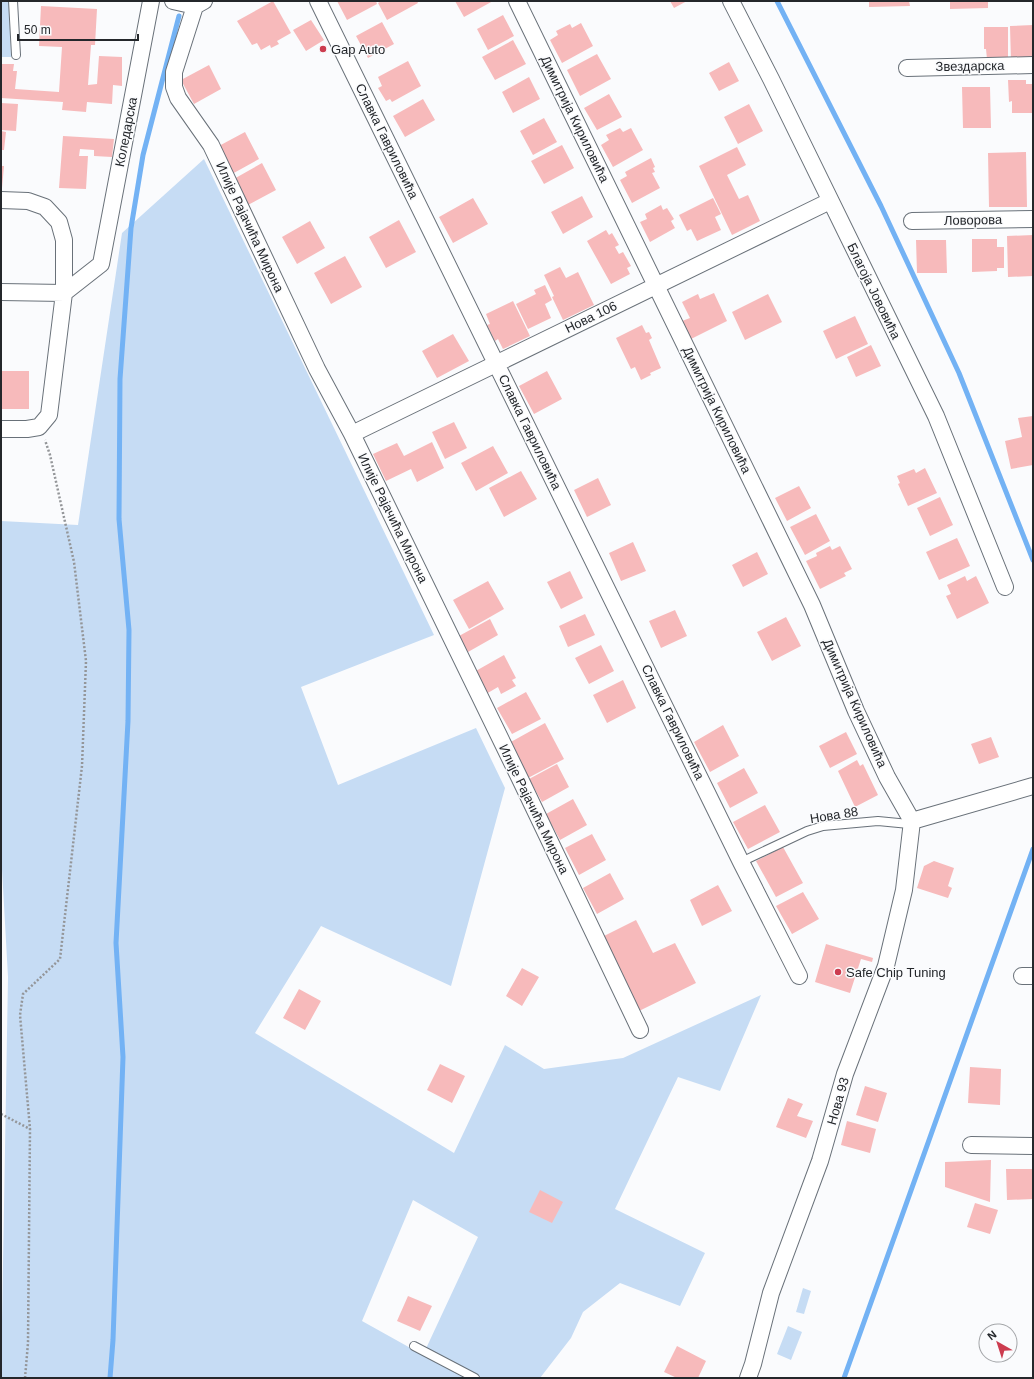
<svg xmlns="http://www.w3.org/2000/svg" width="1034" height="1379" viewBox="0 0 1034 1379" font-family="Helvetica,sans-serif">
<rect width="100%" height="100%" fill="#fafbfd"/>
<path fill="#c6dcf4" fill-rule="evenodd" d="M 1,1 L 9,1 L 11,57 L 1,57 Z
M 204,159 L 434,635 L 301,687 L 338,785 L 476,728 L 505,788 L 451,986 L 321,926 L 255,1033 L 454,1153 L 505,1045 L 544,1069 L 623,1058 L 761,995 L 720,1091 L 678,1077 L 615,1209 L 705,1253 L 680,1306 L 620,1283 L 583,1312 L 571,1338 L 540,1378 L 1,1378 L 8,977 L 1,851 L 1,521 L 78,525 L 122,233 ZM 413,1200 L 478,1237 L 423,1355 L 362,1321 Z
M 803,1288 L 811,1291 L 804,1314 L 796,1312 Z
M 788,1326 L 802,1332 L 791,1360 L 777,1354 Z"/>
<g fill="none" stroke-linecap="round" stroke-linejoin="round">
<path stroke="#73b2f4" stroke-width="5" d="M 777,1 L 881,206 L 959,373 L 1033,560
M 110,1378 L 113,1340 L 123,1057 L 116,943 L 128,721 L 129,630 L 119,519 L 120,379 L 131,228 L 143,155 L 179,16
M 844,1378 L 1033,849"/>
</g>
<path fill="#f7babb" d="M 273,1 L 291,33 L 277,41 L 279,44 L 271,48 L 270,45 L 261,50 L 257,43 L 252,45 L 237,21 Z
M 337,1 L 376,1 L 377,4 L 347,20 Z
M 381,1 L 417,1 L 418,3 L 387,20 L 378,3 Z
M 455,1 L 493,1 L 464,17 Z
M 670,1 L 687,1 L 674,8 Z
M 869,1 L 909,1 L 910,6 L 869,7 Z
M 950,1 L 988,1 L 988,8 L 950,9 Z
M 41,6 L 97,9 L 95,45 L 91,45 L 88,85 L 97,84 L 99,56 L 122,57 L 122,86 L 113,85 L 112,104 L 87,102 L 86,112 L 62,110 L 63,102 L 1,98 L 1,64 L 14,64 L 13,71 L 17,71 L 15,89 L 59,92 L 62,47 L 39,46 Z
M 503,15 L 514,36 L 488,50 L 477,29 Z
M 311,20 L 324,40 L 306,51 L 293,30 Z
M 382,22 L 394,44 L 368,58 L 356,36 Z
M 581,23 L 593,46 L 562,63 L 550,40 L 558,35 L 556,31 L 570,24 L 572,28 Z
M 1033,25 L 1033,60 L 1011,61 L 1010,26 Z
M 984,27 L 1008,27 L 1008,58 L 987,59 L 986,49 L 984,49 Z
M 513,40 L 526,64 L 495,80 L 482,57 Z
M 597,54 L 611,79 L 580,96 L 567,70 Z
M 408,61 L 421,86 L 392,102 L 390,99 L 386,101 L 378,88 L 382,86 L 378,77 Z
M 729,62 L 739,81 L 719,91 L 709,73 Z
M 209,65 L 221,89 L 194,104 L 181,80 Z
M 529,77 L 540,99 L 513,113 L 502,92 Z
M 1008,80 L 1026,80 L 1026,84 L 1033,84 L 1033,113 L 1012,113 L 1012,101 L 1009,102 Z
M 962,87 L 990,87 L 991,128 L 963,128 Z
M 609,94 L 622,117 L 597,130 L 584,108 Z
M 423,99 L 435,120 L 405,137 L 393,116 Z
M 1,103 L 18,104 L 16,131 L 1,130 Z
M 749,104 L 763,131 L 738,144 L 724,117 Z
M 544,118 L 557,142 L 533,155 L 520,131 Z
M 620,128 L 623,132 L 631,128 L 643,150 L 613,167 L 601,145 L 609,140 L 606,135 Z
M 1,131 L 6,132 L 4,150 L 1,150 Z
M 245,132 L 259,159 L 232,174 L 217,147 Z
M 63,136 L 114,139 L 112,157 L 94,156 L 94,150 L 80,149 L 79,156 L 88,156 L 86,189 L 59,188 Z
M 562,145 L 574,168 L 544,184 L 531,161 Z
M 737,147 L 746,165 L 727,175 L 739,199 L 748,195 L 760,221 L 732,235 L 699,166 Z
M 1026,152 L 1027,207 L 989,207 L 988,153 Z
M 651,158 L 655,167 L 653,168 L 655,172 L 652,173 L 660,188 L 632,203 L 620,180 L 627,176 L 625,172 Z
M 262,163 L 276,190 L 246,206 L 232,180 Z
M 1,166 L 4,166 L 2,188 L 1,188 Z
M 582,196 L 593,217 L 563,234 L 551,212 Z
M 473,198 L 488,224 L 453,243 L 439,217 Z
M 713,198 L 721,214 L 715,217 L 721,230 L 697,241 L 691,229 L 687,231 L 679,215 Z
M 661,205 L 663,210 L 667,208 L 674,219 L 671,221 L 675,228 L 650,242 L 640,222 L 647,219 L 645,214 Z
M 399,220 L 416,252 L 386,268 L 369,237 Z
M 310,221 L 325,248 L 297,264 L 282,237 Z
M 606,230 L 609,235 L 612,233 L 619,245 L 615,247 L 619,254 L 623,252 L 631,266 L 627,268 L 630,274 L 611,284 L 587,241 Z
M 1033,235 L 1033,276 L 1008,277 L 1007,236 Z
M 972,239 L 997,239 L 997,247 L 1004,247 L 1004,268 L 997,268 L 997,271 L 972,272 Z
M 916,240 L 946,240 L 947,273 L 917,273 Z
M 345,256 L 362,287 L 331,304 L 314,273 Z
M 560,267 L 566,278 L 578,272 L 594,305 L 563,320 L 552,297 L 554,296 L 544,275 Z
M 545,285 L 552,300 L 545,304 L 551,318 L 528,329 L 516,304 L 536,294 L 534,290 Z
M 714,293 L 727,321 L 691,339 L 682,321 L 690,318 L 682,302 L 698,294 L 700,299 Z
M 768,294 L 782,322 L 745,340 L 732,312 Z
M 513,301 L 530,336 L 503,349 L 498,339 L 495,341 L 487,325 L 490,324 L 486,314 Z
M 855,316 L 868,344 L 836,359 L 823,331 Z
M 642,325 L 646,333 L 649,332 L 652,338 L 649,340 L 661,368 L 650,373 L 651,375 L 641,380 L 635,367 L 631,369 L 616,338 Z
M 453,334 L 469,361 L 437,378 L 422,351 Z
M 871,345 L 881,366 L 856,377 L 847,357 Z
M 1,371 L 29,371 L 29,409 L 1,409 Z
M 547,371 L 562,399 L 534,414 L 519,386 Z
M 1033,416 L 1033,465 L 1011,469 L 1005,441 L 1022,437 L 1018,418 Z
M 454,422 L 467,448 L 445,459 L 432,432 Z
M 432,442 L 444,468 L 417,482 L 411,469 L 386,481 L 373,454 L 397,443 L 404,456 Z
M 493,446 L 508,473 L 476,491 L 461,463 Z
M 925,468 L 937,493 L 908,506 L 898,484 L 900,483 L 897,476 L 914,469 L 916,473 Z
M 521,471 L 537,499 L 504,517 L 489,488 Z
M 598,478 L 611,505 L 587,517 L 574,490 Z
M 799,486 L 811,508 L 787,521 L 775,498 Z
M 940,497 L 953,525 L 930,536 L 917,508 Z
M 816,514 L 830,541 L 805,555 L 790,527 Z
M 957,538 L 970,566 L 939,580 L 926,552 Z
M 633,542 L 646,571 L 621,581 L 609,553 Z
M 830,546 L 832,550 L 840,546 L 852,569 L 844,573 L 846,576 L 820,589 L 806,561 L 817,556 L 816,553 Z
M 757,552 L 768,574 L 743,587 L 732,565 Z
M 570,571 L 583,598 L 561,609 L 547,582 Z
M 965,576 L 967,581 L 976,576 L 989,603 L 957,619 L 946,596 L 951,594 L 947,585 Z
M 488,581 L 504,609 L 469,629 L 453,600 Z
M 675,610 L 687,636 L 661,648 L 649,621 Z
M 585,614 L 595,635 L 568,647 L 559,626 Z
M 786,617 L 801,646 L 772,661 L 757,632 Z
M 490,619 L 498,635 L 468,652 L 459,636 Z
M 601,645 L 614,671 L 589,684 L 575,658 Z
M 504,655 L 516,678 L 512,680 L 516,686 L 501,694 L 498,687 L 486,694 L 474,672 Z
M 623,680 L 636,708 L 607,723 L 593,695 Z
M 526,692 L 541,719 L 512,734 L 497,708 Z
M 545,723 L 564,759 L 528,778 L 509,743 Z
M 723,725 L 739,756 L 710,772 L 694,742 Z
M 846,732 L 857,754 L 830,768 L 819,746 Z
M 991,737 L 999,757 L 979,764 L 971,744 Z
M 857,760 L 860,766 L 863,764 L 878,795 L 855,807 L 838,771 Z
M 557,764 L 569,787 L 542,802 L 529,779 Z
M 744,768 L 758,793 L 730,808 L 717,783 Z
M 573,799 L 587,825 L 560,840 L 546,814 Z
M 765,805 L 780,832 L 748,849 L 733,822 Z
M 592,834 L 606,860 L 579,875 L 565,848 Z
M 783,847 L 803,883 L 776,897 L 756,861 Z
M 934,861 L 954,868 L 948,886 L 952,888 L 948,898 L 917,888 L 924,866 Z
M 610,873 L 624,899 L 597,914 L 583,888 Z
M 718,885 L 732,911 L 702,926 L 690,900 Z
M 803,892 L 819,919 L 792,934 L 776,906 Z
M 636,920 L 653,953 L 675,943 L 696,983 L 637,1012 L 600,938 Z
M 826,944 L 873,958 L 872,962 L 861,959 L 850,993 L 815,982 Z
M 522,968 L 539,977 L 522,1006 L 506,996 Z
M 299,989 L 321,1001 L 305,1030 L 283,1018 Z
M 440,1064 L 465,1076 L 452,1103 L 427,1090 Z
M 970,1067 L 1001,1069 L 1000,1105 L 968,1103 Z
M 865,1086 L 887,1093 L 878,1122 L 856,1115 Z
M 788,1098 L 803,1104 L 797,1116 L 813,1121 L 806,1138 L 776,1127 Z
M 847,1121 L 876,1129 L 870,1153 L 841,1145 Z
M 991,1160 L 990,1202 L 945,1187 L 945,1162 Z
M 1006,1169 L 1033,1169 L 1033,1199 L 1007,1200 Z
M 540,1190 L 563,1202 L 552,1223 L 529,1212 Z
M 975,1203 L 998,1210 L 990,1234 L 967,1227 Z
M 408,1296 L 432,1306 L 420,1331 L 397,1321 Z
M 677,1346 L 706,1361 L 698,1378 L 677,1378 L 664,1372 Z"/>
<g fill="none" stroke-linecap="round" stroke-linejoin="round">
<defs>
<path id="service" d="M 13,1 L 16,55
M 741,862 L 807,831 L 823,826 L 878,821 L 909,824 L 912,821
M 414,1346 L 475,1378"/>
<path id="minor" d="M 173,1 L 195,6 L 204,1
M 318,1 L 741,862 L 799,976
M 517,1 L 812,605 L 856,711 L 887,777 L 912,821
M 731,1 L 771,79 L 936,416 L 1005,587
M 195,6 L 174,72 L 174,87 L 178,98 L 211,145 L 317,369 L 352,434 L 522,783 L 640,1030
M 907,68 L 1033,65
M 1,200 L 28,201 L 45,207 L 59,222 L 64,240 L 64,293 L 49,415 L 39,427 L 27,429 L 1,429
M 912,221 L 1033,219
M 101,264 L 151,1
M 1,292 L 64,293 L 101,264
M 352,434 L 830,201
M 912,821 L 1033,786
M 1022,976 L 1033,976
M 971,1145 L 1033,1146
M 748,1378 L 753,1364 L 771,1293 L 820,1161 L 845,1074 L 886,966 L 904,890 L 912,821"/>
</defs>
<use href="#service" stroke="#697179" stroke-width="10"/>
<use href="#minor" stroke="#697179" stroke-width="18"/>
<path stroke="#949699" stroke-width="2.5" stroke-dasharray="2 2" stroke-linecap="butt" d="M 1,1114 L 30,1129
M 25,1378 L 28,1343 L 30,1129 L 20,1015 L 23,994 L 60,959 L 82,766 L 86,661 L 74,562 L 50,455 L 45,440"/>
<use href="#service" stroke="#fff" stroke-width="8"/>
<use href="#minor" stroke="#fff" stroke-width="16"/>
</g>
<g fill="#cc3c4f" stroke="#fafbfd" stroke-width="1.5">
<circle cx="323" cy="49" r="4"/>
<circle cx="838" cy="972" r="4"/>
</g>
<g text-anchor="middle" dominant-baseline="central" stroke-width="3" stroke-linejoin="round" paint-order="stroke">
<g font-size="13" fill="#24272b" stroke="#fafbfd" text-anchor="start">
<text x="331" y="49">Gap Auto</text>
<text x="846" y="972">Safe Chip Tuning</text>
</g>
<g font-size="13" fill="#24272b" stroke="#fafbfd">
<text transform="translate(970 66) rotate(-1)">Звездарска</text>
<text transform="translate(575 119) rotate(64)">Димитрија Кириловића</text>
<text transform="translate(126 132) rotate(-79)">Коледарска</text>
<text transform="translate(387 141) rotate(64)">Славка Гавриловића</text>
<text transform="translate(973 220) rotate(-1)">Ловорова</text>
<text transform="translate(250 227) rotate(65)">Илије Рајачића Мирона</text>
<text transform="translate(874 291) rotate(64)">Благоја Јововића</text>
<text transform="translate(591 317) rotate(-26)">Нова 106</text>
<text transform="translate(717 410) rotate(64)">Димитрија Кириловића</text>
<text transform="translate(530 432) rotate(64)">Славка Гавриловића</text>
<text transform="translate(393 518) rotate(64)">Илије Рајачића Мирона</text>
<text transform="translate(855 703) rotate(66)">Димитрија Кириловића</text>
<text transform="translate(673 722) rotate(64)">Славка Гавриловића</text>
<text transform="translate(534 809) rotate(64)">Илије Рајачића Мирона</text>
<text transform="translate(834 815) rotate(-9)">Нова 88</text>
<text transform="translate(838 1101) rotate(-74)">Нова 93</text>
</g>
</g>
<rect width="1034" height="1379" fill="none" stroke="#24272b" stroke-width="4"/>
<g transform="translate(998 1343) rotate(321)"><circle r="19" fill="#fafbfd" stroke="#a4a6a9"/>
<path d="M0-3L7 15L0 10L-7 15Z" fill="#cc3c4f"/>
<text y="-6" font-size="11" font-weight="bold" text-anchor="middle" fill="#24272b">N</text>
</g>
<path d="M18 34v6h120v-6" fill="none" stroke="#24272b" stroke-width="2"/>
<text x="24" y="34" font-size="12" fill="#24272b" stroke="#fafbfd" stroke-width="3" paint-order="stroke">50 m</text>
</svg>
